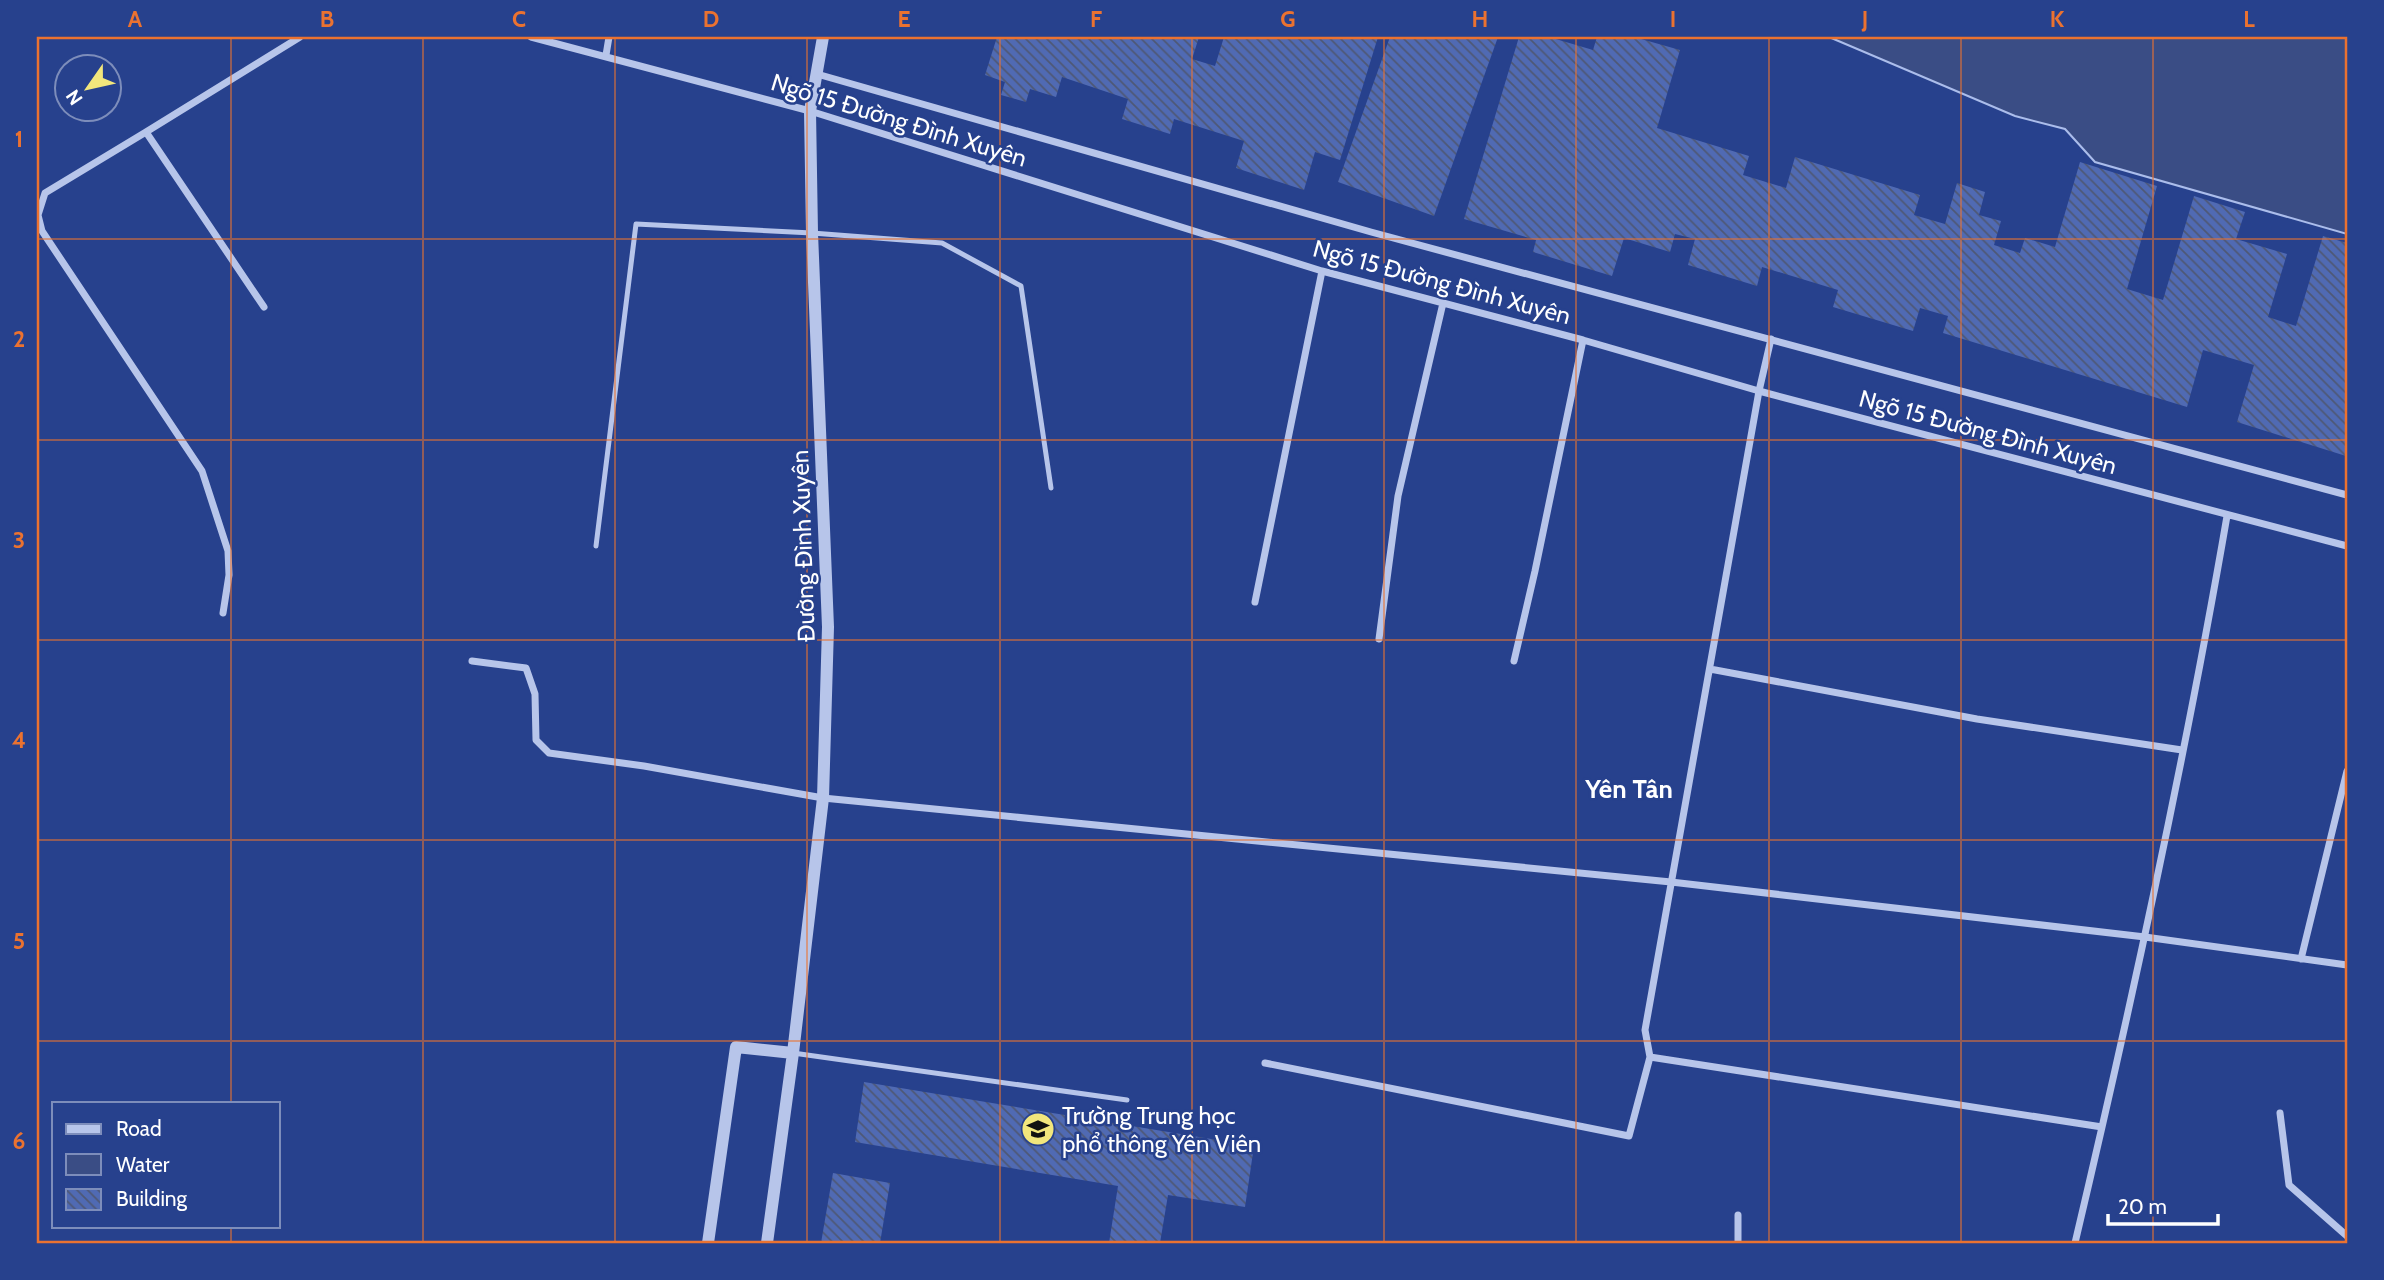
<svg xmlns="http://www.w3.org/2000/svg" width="2384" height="1280" viewBox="0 0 2384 1280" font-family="Cabin,sans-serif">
<defs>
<pattern id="building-back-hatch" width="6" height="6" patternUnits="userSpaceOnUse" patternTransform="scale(1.75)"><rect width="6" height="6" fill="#506ab3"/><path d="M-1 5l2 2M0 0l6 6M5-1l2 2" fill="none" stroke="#4e5875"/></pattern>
</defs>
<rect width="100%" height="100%" fill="#27418d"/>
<path fill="#3a4d85" stroke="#abbdeb" stroke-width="2" d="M 1829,37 L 2347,37 L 2347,234 L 2095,162 L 2065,129 L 2015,116 Z"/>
<path fill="url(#building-back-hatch)" d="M 997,37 L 1199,37 L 1192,59 L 1215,66 L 1224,37 L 1378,37 L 1340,160 L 1315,152 L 1304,190 L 1236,168 L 1244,141 L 1174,119 L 1170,134 L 1122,119 L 1128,99 L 1062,77 L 1056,97 L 1030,89 L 1026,102 L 1001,95 L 1005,82 L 985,75 Z
M 1390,37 L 1428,39 L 1429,37 L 1498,37 L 1434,216 L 1338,182 Z
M 1519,37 L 1549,37 L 1593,50 L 1597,37 L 1634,37 L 1680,50 L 1657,128 L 1749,156 L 1743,175 L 1786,188 L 1795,157 L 1920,195 L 1914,215 L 1945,224 L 1957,183 L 1985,192 L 1979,215 L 2001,221 L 1994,245 L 2020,253 L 2025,238 L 2055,247 L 2080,162 L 2157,186 L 2127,289 L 2163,300 L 2194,196 L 2245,212 L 2236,239 L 2287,254 L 2268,317 L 2296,326 L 2323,236 L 2347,243 L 2346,456 L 2237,422 L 2254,365 L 2203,350 L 2187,407 L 1943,333 L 1948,316 L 1920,308 L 1913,331 L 1833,307 L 1838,290 L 1762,267 L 1757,286 L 1688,265 L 1695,239 L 1675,234 L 1670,252 L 1624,238 L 1612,276 L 1533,252 L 1536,240 L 1464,219 Z
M 864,1082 L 1254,1146 L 1245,1207 L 1168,1195 L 1160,1243 L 1109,1243 L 1118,1186 L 855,1142 Z
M 833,1173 L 890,1183 L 880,1243 L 821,1243 Z"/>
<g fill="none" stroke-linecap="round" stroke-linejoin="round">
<path stroke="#b7c5ea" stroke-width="5" d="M 596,546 L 636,224 L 812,233 L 942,243 L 1021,286 L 1051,488
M 793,1053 L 1127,1100"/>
<path stroke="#b7c5ea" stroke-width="7" d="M 531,37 L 810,111 L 1322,271 L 1583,340 L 1759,391 L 2347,546
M 606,55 L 609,37
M 817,74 L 1371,232 L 2347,495
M 146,132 L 45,193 L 38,215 L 42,231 L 202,471 L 228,551 L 229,575 L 223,613
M 264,307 L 146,132 L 300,37
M 1255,602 L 1322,271
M 1379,639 L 1398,496 L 1443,303
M 472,661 L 526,668 L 535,694 L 536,740 L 549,753 L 644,766 L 823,798 L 1671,882 L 2145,937 L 2347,965
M 1514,661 L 1535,571 L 1583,340
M 1710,669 L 1977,719 L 2182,750
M 2301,959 L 2347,771
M 1650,1057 L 2102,1127
M 1265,1063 L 1629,1136 L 1650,1057 L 1645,1030 L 1759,391 L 1771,339
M 2280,1113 L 2289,1185 L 2347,1236
M 1738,1215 L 1738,1243
M 2075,1243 C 2132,1002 2185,760 2227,516"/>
<path stroke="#b7c5ea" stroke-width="12" d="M 708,1243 L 736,1047 L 793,1053
M 767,1243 L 793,1053 L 823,798 L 828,627 L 812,233 L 810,111 L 823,37"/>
</g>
<path fill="none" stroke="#eb7230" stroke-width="2" stroke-opacity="0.55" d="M 231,37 L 231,1103M 423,37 L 423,1243M 615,37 L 615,1243M 807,37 L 807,1243M 1000,37 L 1000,1243M 1192,37 L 1192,1243M 1384,37 L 1384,1243M 1576,37 L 1576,1243M 1769,37 L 1769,1243M 1961,37 L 1961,1243M 2153,37 L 2153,1243M 37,239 L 2347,239M 37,440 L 2347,440M 37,640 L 2347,640M 37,840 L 2347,840M 37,1041 L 2347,1041M 231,1226 L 231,1243"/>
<defs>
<symbol id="school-disc" viewBox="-11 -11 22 22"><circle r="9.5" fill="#f2e67c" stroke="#27418d"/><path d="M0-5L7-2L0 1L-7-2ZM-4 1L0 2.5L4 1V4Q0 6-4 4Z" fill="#111"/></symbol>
</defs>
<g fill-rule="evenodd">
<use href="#school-disc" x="1019" y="1110" width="38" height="38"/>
</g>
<g text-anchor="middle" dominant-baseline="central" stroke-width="5" stroke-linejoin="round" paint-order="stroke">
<g font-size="24" fill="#fff" stroke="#27418d">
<text transform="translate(899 120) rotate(17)">Ngõ 15 Đường Đình Xuyên</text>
<text transform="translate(1442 282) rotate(15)">Ngõ 15 Đường Đình Xuyên</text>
<text transform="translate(1988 432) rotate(15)">Ngõ 15 Đường Đình Xuyên</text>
<text transform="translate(803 546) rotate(-92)">Đường Đình Xuyên</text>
</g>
<g font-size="24" fill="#fff" stroke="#27418d" text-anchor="start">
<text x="1062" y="1115">Trường Trung học<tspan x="1062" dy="28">phổ thông Yên Viên</tspan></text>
</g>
<g font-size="26" font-weight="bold" fill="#fff" stroke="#27418d">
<text x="1629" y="789">Yên Tân</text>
</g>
</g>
<rect width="2384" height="1280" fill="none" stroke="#27418d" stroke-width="77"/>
<rect x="52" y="1102" width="228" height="126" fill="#27418d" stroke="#7d8dbb" stroke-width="2"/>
<rect x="66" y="1124" width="35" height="10" fill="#b7c5ea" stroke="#7d8dbb" stroke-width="2"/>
<text x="116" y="1136" font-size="21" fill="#ffffff">Road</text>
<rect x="66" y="1154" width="35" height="21" fill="#3a4d85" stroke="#7d8dbb" stroke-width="2"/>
<text x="116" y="1172" font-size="21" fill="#ffffff">Water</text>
<rect x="66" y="1189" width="35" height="21" fill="url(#building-back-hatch)" stroke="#7d8dbb" stroke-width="2"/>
<text x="116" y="1206" font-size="21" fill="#ffffff">Building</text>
<g transform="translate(88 88) rotate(236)"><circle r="33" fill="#27418d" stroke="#7d8dbb" stroke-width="2"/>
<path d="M0-5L12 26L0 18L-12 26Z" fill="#f2e67c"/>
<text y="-10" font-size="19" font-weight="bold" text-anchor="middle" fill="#ffffff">N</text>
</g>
<path d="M2108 1214v10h110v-10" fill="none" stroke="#ffffff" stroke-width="3.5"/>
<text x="2118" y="1214" font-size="21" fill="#ffffff" stroke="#27418d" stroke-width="5" paint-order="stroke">20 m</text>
<rect x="38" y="38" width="2308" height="1204" fill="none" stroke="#eb7230" stroke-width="2.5"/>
<g font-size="23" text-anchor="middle" font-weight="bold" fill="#eb7230">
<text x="135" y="27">A</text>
<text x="327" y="27">B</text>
<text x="519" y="27">C</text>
<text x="711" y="27">D</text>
<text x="904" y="27">E</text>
<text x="1096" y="27">F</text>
<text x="1288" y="27">G</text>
<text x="1480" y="27">H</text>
<text x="1673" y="27">I</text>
<text x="1865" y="27">J</text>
<text x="2057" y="27">K</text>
<text x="2249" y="27">L</text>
<text x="19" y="147">1</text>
<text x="19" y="347">2</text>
<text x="19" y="548">3</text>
<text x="19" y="748">4</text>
<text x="19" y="949">5</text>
<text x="19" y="1149">6</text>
</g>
</svg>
